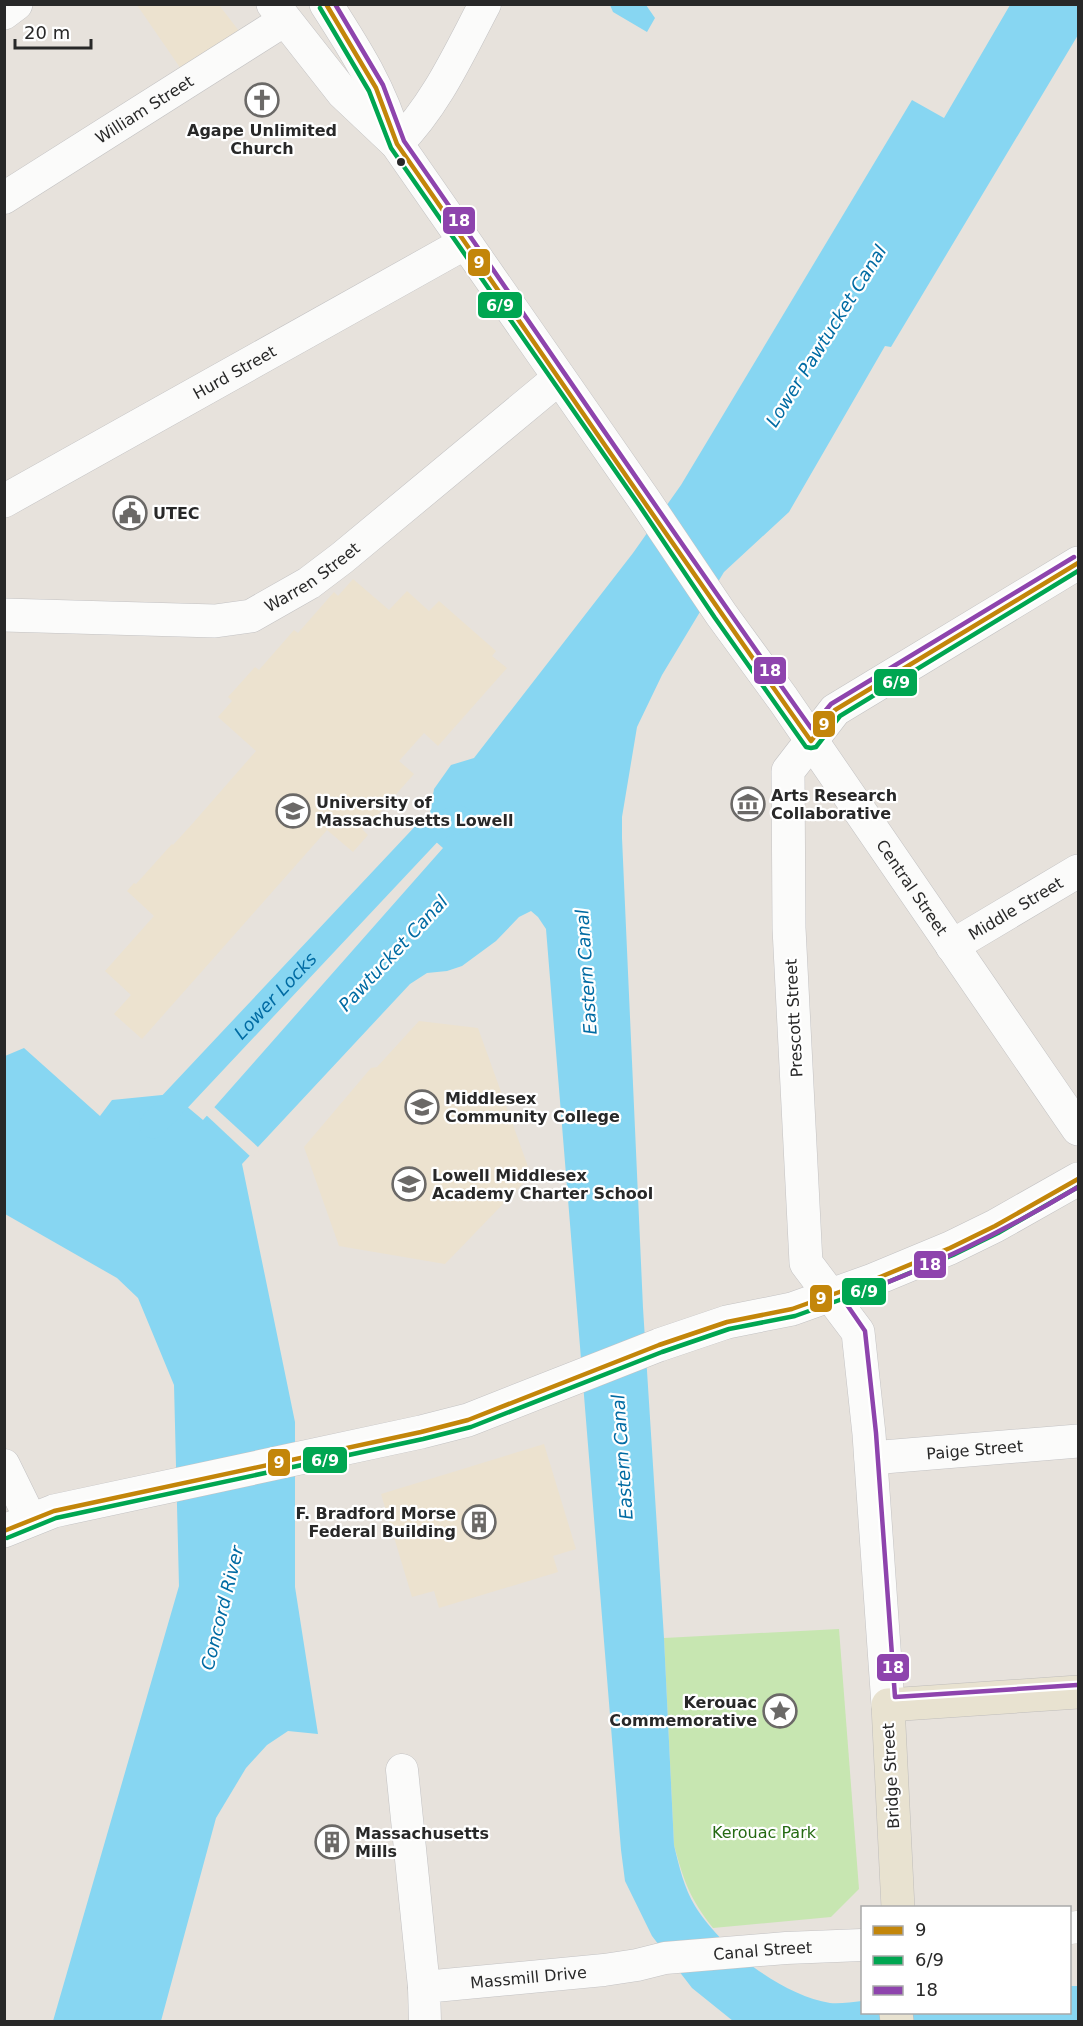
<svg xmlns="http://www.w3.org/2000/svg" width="1083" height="2026" viewBox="0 0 1083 2026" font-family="'DejaVu Sans',sans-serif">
<rect width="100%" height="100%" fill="#e7e2dc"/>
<path fill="#ece2cf" d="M 137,5 L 219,5 L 239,31 L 181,69 Z
M 353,579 L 389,610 L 407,591 L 429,611 L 439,601 L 496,651 L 492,656 L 507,668 L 438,746 L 424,733 L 399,761 L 414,774 L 368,826 L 366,825 L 362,829 L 368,835 L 353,852 L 327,830 L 142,1039 L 114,1014 L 131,995 L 105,971 L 154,916 L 127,891 L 134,883 L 136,884 L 172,844 L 173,845 L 193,823 L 256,751 L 218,717 L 232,701 L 228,697 L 255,667 L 259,670 L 294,630 L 298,633 L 334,592 L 338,596 Z
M 419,1021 L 478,1028 L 531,1175 L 445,1264 L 339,1246 L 304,1147 L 371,1068 L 377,1067 Z
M 544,1444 L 576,1549 L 553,1556 L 558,1572 L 439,1608 L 434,1591 L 412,1597 L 381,1494 Z"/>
<path fill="#c7e6b1" d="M 839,1629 L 859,1889 L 831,1917 L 713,1928 C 690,1899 684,1882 674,1845 L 664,1638 Z"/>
<path fill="#87d6f2" d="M 610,5 L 646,5 L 655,18 L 647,32 L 613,12 Z
M 1010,5 L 1078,5 L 1078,35 L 891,347 L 885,346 L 789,512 L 724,572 L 662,675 L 637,727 L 622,817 L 622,838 L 643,1308 L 664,1638 L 674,1845 C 679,1866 684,1888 695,1906 C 721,1948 781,1995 830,2003 C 840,2004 852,2002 862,2001 L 862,2012 L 1070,2012 L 1070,1986 L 1078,1986 L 1078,2021 L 733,2021 L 692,1988 L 652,1936 L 625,1881 L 621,1850 L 546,929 L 538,917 L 531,911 L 519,917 L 496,941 L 462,966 L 447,971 L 427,973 L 410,984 L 242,1164 L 295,1422 L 295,1587 L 318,1734 L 288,1731 L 267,1745 L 246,1768 L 216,1818 L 161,2021 L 53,2021 L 179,1586 L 174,1385 L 138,1298 L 117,1278 L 5,1214 L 5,1056 L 24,1048 L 100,1116 L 112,1100 L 172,1094 L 203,1120 L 443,848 L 418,826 L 430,813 L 434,789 L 451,765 L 474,758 L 633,553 L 681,485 L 912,100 L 944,118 Z"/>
<path fill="#e7e2dc" d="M 212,1105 L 260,1149 L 252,1158 L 204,1113 Z"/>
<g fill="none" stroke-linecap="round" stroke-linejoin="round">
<path stroke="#87d6f2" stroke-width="27" id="s1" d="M 153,1125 L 433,827 L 459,819"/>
<defs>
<g id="minor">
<path d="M 397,144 C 436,105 459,53 485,4"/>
<path id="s2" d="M 4,198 L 285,20"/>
<path d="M 4,1465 L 31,1520"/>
<path d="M 402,1770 L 424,1987"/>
<path d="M 1070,1928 L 1078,1927"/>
<path id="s3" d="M 425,2022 L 424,1987 L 604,1970 L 637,1965 L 665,1958 L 786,1948 L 862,1945"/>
</g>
<g id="tertiary">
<path id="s4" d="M 4,501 L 465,243"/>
<path id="s5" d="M 4,615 L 215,621 L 251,616 L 309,583 L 342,558 L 559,378"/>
<path id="s6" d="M 952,946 L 1078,871"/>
<path id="s7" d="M 871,1458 L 1078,1441"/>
</g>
<g id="secondary">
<path id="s8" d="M 273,4 L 343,93 L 397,144 L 645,501 L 721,614 L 783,699 L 1078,1129"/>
<path d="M 326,4 C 355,49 382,91 396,143"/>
<path d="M 4,13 L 16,4"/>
<path d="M 4,1531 L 54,1511 L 421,1432 L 468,1420 L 659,1345 L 727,1322 L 792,1309 L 873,1280 L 950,1248 L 995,1226 L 1078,1179"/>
<path d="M 888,1705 L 869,1434 L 858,1332 L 806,1263 L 789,928 L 788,771 L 835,710 L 1078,563"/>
</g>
<path id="primary" d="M 898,1908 L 888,1705 L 1078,1692
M 896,2012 L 897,2022"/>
</defs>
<use href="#minor" stroke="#c3c2c3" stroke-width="33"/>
<use href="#tertiary" stroke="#c3c2c3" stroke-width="34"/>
<use href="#secondary" stroke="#c3c2c3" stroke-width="34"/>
<use href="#primary" stroke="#bfbdbb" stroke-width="34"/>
<use href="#minor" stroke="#fbfbfa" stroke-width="32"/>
<use href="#tertiary" stroke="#fbfbfa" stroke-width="33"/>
<use href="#secondary" stroke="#fbfbfa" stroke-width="33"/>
<use href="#primary" stroke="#e8e2d0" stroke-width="33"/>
<defs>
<path id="bus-1" d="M 326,4 L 376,88 L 397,144 C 535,343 671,543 811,741 L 835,710 L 1078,563
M 4,1531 L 54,1511 L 421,1432 L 468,1420 L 659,1345 L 727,1322 L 792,1309 L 873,1280 L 950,1248 L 995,1226 L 1078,1179"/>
<path id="bus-2" d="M 320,8 L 369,91 L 391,148 L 639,505 L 715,618 L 806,747 L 811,748 L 816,747 L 840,716 L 1078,571
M 7,1538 L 56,1518 L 423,1439 L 471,1427 L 662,1352 L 729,1329 L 795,1316 L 876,1287 L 953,1255 L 998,1233 L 1078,1187"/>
<path id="bus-3" d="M 335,4 L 383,85 L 404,141 C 540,336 673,534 811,728 L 831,704 L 1074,557
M 1077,1685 L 895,1697 L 876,1433 L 865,1331 L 843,1299 C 926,1270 1003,1232 1078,1187"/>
</defs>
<use href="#bus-1" stroke="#fff" stroke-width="9"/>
<use href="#bus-2" stroke="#fff" stroke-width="9"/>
<use href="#bus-3" stroke="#fff" stroke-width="9"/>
<use href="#bus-1" stroke="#c3860a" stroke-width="4.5"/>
<use href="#bus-2" stroke="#00a651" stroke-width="4.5"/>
<use href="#bus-3" stroke="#8e44ad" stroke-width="4.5"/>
</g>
<defs>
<symbol id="church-ring" viewBox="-11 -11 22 22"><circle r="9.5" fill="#fff" stroke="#6b6967" stroke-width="1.5"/><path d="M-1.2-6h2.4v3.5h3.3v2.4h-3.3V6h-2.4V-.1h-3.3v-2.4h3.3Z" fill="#6b6967"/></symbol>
<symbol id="civic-ring" viewBox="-11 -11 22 22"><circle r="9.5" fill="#fff" stroke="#6b6967" stroke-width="1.5"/><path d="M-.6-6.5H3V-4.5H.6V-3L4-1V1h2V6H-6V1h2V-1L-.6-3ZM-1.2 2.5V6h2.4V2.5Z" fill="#6b6967"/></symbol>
<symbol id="museum-ring" viewBox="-11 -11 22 22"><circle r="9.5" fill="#fff" stroke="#6b6967" stroke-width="1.5"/><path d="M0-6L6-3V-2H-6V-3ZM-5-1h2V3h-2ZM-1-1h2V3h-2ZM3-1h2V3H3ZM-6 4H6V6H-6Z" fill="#6b6967"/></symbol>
<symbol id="university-ring" viewBox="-11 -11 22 22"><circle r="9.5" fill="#fff" stroke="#6b6967" stroke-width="1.5"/><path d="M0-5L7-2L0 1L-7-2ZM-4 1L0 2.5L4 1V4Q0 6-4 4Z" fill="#6b6967"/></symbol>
<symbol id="school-ring" viewBox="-11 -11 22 22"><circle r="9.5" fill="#fff" stroke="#6b6967" stroke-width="1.5"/><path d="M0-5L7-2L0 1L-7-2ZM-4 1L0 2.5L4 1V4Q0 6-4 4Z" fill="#6b6967"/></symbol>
<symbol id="building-ring" viewBox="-11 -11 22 22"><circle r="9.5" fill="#fff" stroke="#6b6967" stroke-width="1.5"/><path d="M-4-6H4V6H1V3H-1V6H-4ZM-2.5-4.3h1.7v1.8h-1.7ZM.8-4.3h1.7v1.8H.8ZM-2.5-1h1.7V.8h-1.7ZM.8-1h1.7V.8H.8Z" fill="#6b6967"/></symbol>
<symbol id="sight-ring" viewBox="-11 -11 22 22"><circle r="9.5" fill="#fff" stroke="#6b6967" stroke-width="1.5"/><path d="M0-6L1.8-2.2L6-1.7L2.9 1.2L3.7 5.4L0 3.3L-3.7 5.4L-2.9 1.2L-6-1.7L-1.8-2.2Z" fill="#6b6967"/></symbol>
</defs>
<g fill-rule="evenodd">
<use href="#church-ring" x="243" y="81" width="38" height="38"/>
<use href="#civic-ring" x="111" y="494" width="38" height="38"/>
<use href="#museum-ring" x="729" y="785" width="38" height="38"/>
<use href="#university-ring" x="274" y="792" width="38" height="38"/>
<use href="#university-ring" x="403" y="1088" width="38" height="38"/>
<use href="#school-ring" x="390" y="1165" width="38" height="38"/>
<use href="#building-ring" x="460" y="1503" width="38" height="38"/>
<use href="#sight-ring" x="761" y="1692" width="38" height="38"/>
<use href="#building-ring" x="313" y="1823" width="38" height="38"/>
</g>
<circle fill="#282828" stroke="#fff" stroke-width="2" cx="401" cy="162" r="5"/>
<g text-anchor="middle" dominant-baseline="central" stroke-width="4.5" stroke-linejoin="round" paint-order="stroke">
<g font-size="16" fill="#282828" stroke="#fff">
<text stroke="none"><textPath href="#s2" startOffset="166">William Street</textPath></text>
<text stroke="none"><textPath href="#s4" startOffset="264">Hurd Street</textPath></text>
<text stroke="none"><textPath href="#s5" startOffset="320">Warren Street</textPath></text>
<text stroke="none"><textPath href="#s8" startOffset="1092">Central Street</textPath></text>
<text stroke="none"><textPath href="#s6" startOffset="74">Middle Street</textPath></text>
<text transform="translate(794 1018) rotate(-93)">Prescott Street</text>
<text stroke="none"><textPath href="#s7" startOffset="104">Paige Street</textPath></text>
<text transform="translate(891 1776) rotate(-93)">Bridge Street</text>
<text stroke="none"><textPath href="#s3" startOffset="376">Canal Street</textPath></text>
<text stroke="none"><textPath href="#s3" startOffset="140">Massmill Drive</textPath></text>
</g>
<g font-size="16" font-weight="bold" fill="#282828" stroke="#fff" text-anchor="start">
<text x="262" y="130" text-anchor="middle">Agape Unlimited<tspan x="262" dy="18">Church</tspan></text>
<text x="153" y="513">UTEC</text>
<text x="771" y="795">Arts Research<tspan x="771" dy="18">Collaborative</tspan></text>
<text x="316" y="802">University of<tspan x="316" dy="18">Massachusetts Lowell</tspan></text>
<text x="445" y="1098">Middlesex<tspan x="445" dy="18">Community College</tspan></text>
<text x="432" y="1175">Lowell Middlesex<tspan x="432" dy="18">Academy Charter School</tspan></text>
<text x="456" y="1513" text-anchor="end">F. Bradford Morse<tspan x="456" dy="18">Federal Building</tspan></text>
<text x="757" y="1702" text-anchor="end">Kerouac<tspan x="757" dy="18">Commemorative</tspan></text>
<text x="355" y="1833">Massachusetts<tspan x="355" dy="18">Mills</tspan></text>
</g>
<g font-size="16" fill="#246a12" stroke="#fff">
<text x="764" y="1832">Kerouac Park</text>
</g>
<g font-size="18" font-style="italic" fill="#006ba3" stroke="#fff">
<text transform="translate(826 336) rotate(-58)">Lower Pawtucket Canal</text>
<text transform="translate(393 953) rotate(-47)">Pawtucket Canal</text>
<text transform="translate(586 972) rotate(-94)">Eastern Canal</text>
<text stroke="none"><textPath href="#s1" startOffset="178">Lower Locks</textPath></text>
<text transform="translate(622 1457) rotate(-94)">Eastern Canal</text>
<text transform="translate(222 1608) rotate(-76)">Concord River</text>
</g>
</g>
<g stroke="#fff" stroke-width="2">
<rect x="442" y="206" width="34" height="29" rx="6" fill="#8e44ad"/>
<rect x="467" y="248" width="24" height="29" rx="6" fill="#c3860a"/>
<rect x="477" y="291" width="46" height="28" rx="6" fill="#00a651"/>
<rect x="753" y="656" width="34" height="29" rx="6" fill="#8e44ad"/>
<rect x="873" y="668" width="45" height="29" rx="6" fill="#00a651"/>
<rect x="812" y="710" width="24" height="28" rx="6" fill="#c3860a"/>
<rect x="913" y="1250" width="34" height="29" rx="6" fill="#8e44ad"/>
<rect x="841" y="1277" width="46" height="29" rx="6" fill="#00a651"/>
<rect x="809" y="1284" width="24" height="29" rx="6" fill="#c3860a"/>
<rect x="302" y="1446" width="46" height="28" rx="6" fill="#00a651"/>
<rect x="267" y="1448" width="24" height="29" rx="6" fill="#c3860a"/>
<rect x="876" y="1653" width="34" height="29" rx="6" fill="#8e44ad"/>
</g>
<g font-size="16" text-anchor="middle" font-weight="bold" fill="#fff">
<text x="459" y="226">18</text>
<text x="479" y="268">9</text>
<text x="500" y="311">6/9</text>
<text x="770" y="676">18</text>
<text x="896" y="688">6/9</text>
<text x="824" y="730">9</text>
<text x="930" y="1270">18</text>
<text x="864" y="1297">6/9</text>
<text x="821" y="1304">9</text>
<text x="325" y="1466">6/9</text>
<text x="279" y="1468">9</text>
<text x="893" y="1673">18</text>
</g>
<rect width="1083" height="2026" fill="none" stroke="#282828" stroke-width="12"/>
<rect x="861" y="1906" width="210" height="108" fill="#ffffff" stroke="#a9a9a9" stroke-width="1.5"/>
<rect x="873" y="1926" width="30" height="9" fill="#c3860a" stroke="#a9a9a9" stroke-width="1.5"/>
<text x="915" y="1936" font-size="18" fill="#282828">9</text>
<rect x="873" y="1956" width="30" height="9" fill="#00a651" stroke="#a9a9a9" stroke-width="1.5"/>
<text x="915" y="1966" font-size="18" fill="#282828">6/9</text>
<rect x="873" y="1986" width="30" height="9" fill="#8e44ad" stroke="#a9a9a9" stroke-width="1.5"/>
<text x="915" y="1996" font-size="18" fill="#282828">18</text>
<path d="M15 39v9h76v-9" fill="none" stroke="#282828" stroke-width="3"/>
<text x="24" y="39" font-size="18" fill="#282828" stroke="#ffffff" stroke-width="4.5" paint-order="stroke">20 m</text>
</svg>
